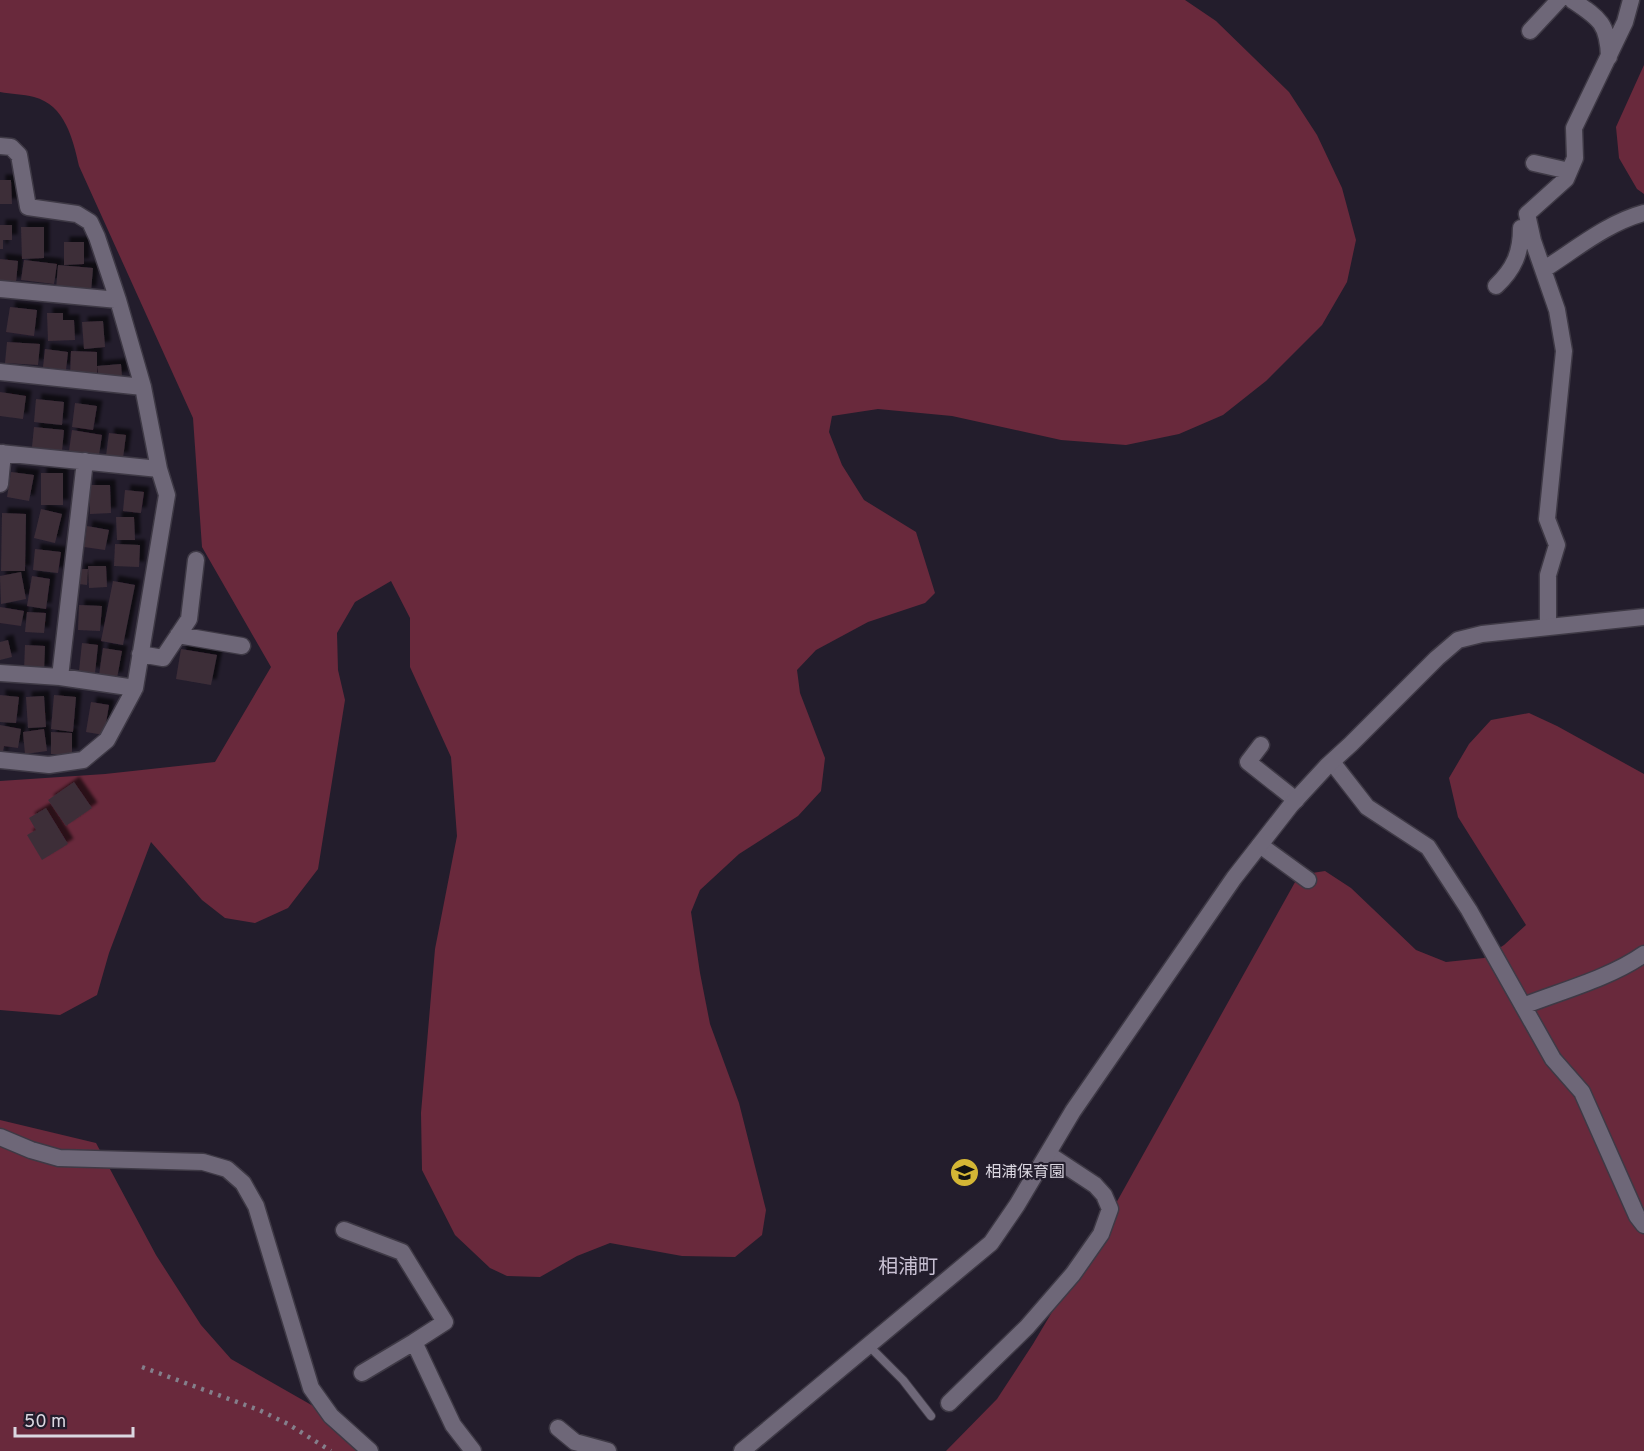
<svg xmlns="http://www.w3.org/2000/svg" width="1644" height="1451" viewBox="0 0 1644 1451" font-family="Overpass,'Noto Sans JP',sans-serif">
<defs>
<filter id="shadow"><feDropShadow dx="5.5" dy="-5.5" stdDeviation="1.5" flood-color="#0009"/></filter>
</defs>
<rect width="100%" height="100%" fill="#231d2c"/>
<path fill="#69293c" d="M 0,0 L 1185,0 L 1216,21 L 1289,92 L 1317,135 L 1342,188 L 1356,240 L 1347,282 L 1322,325 L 1266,381 L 1223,415 L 1179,434 L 1126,445 L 1061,440 L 952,416 L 878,409 L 832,416 L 829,432 L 842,465 L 864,500 L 916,532 L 935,593 L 925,603 L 868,622 L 816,650 L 797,670 L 800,693 L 825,758 L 821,791 L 798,816 L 739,854 L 700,890 L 691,912 L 700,973 L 710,1024 L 739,1103 L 766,1210 L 762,1235 L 735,1257 L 682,1256 L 610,1243 L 577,1256 L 540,1277 L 507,1276 L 490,1268 L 455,1235 L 422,1170 L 421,1113 L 435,949 L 457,836 L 451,757 L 410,667 L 410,618 L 391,581 L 355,602 L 337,633 L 338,670 L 345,700 L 318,869 L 288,908 L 255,923 L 225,918 L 202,900 L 151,842 L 109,953 L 97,995 L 60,1015 L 0,1010 L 0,781 L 105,774 L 215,762 L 271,667 L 202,547 L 193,418 L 79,166 C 73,139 65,105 34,97 C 23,94 11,94 0,92 Z
M 1644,65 L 1644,194 L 1637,189 L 1619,158 L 1616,127 Z
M 1529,713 L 1557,726 L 1644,774 L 1644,1451 L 946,1451 L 997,1399 L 1033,1344 L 1105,1223 L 1299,875 L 1325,871 L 1351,888 L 1416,950 L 1446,962 L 1484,958 L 1504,945 L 1526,925 L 1458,817 L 1449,778 L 1469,744 L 1491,720 Z
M 0,1120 L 96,1143 L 156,1255 L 201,1325 L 231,1359 L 350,1427 L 365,1451 L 0,1451 Z"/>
<path fill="#3d2e39" filter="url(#shadow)" d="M 0,180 L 11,180 L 12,204 L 0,204 Z
M 0,225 L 12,225 L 12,240 L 3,240 L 3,249 L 0,249 Z
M 21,227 L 44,227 L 44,258 L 22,259 Z
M 64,242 L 84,242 L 84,264 L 64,265 Z
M 0,259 L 18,261 L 16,283 L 0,282 Z
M 24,260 L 57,264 L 54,284 L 21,280 Z
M 58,265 L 93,268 L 91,292 L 56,289 Z
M 10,307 L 37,310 L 34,336 L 6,332 Z
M 47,313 L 63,313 L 63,320 L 74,320 L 75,340 L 48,341 Z
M 103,321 L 105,347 L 84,349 L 82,322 Z
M 7,342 L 40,344 L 38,365 L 5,363 Z
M 45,349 L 68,352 L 66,370 L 43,367 Z
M 71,351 L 97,352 L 97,378 L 70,377 Z
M 121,364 L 122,377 L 99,380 L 97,366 Z
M 0,392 L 26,396 L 23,419 L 0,416 Z
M 36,399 L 64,402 L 62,425 L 34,422 Z
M 75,403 L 97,406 L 93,430 L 72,427 Z
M 34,427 L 64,430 L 62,451 L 32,447 Z
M 72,430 L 102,435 L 99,455 L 69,451 Z
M 109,433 L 126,435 L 123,458 L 106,456 Z
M 11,472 L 34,475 L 29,501 L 7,497 Z
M 41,473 L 63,473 L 63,505 L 41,505 Z
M 89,485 L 110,485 L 111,513 L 90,514 Z
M 125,490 L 144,492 L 141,513 L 123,511 Z
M 41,509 L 62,514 L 55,543 L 34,538 Z
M 2,513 L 26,514 L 25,571 L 1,571 Z
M 116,517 L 134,517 L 135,540 L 117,540 Z
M 87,526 L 109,530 L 105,550 L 84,547 Z
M 115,544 L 140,545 L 139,567 L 114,566 Z
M 35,549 L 61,552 L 58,573 L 33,570 Z
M 88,566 L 106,566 L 107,587 L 89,588 Z
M 79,569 L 88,569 L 87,585 L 79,584 Z
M 21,572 L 26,599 L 1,604 L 0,576 Z
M 32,576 L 50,579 L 46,609 L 27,606 Z
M 113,581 L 135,585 L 123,645 L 101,641 Z
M 79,605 L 102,606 L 100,631 L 78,630 Z
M 0,607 L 24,611 L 21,626 L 0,623 Z
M 27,612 L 46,613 L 44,633 L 25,632 Z
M 8,640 L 12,657 L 0,660 L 0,642 Z
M 82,643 L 98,645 L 95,673 L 79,671 Z
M 25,645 L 45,646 L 44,671 L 24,671 Z
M 103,648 L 122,651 L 117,678 L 99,675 Z
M 181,649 L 217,655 L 211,685 L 176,679 Z
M 0,695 L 19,697 L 16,723 L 0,722 Z
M 54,695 L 76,697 L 73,732 L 51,729 Z
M 44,696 L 46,727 L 28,728 L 26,697 Z
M 91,702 L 109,705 L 104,735 L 86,732 Z
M 0,725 L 21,729 L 18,748 L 4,746 L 2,757 L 0,756 Z
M 44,729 L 47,751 L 25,754 L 23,732 Z
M 51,732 L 72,733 L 72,754 L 51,754 Z
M 74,782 L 92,808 L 66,826 L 48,800 Z
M 46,808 L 68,844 L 42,860 L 27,835 L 36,830 L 29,818 Z"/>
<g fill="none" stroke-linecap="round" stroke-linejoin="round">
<defs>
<path id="service" d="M 868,1345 L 903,1380 L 931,1416"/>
<path id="minor" d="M 1572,0 C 1599,18 1608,23 1609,57
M 1530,31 L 1559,0
M 0,146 L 11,147 L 19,155 L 28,207 L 77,214 L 90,222 L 97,237 L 118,300 L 143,387 L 159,469 L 167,495 L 135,688 L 107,740 L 83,760 L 49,765 L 0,760
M 1534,163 L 1569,171
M 1543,270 C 1576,249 1607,223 1644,213
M 1496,286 C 1514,269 1521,253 1521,228 L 1529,228
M 0,289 L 118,300
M 0,372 L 143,387
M 0,453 L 159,469
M 0,484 L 3,453
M 1548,626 L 1548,575 L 1557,545 L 1547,519 L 1564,351 L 1557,310 L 1533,241 L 1527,214 L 1566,179 L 1575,158 L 1574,128 L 1625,22 L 1631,0
M 178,635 L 242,646
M 140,654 L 163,658 L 189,619 L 196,560
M 0,673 L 60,677 L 135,688
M 60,677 L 85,461
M 1261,745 L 1248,762 L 1296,800
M 1332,762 L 1367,807 L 1428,847 L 1469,910 L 1553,1059 L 1582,1092 L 1637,1216 L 1644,1225
M 1260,845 L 1308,880
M 1523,1006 C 1561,991 1610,978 1644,954
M 344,1230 L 402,1252 L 445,1322 L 414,1342 L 453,1425 L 473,1451
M 362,1373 L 414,1342
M 949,1403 L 1027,1327 L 1073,1274 L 1101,1234 L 1110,1209 L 1104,1195 L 1095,1185 L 1048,1154
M 558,1428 L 575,1442 L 608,1451"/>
<path id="tertiary" d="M 0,1137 L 31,1150 L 59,1158 L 203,1162 L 227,1169 L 243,1183 L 256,1206 L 311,1388 L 331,1416 L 370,1451
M 742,1451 L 991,1243 L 1017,1205 L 1073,1111 L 1234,878 L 1291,805 L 1327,766 L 1351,744 L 1437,658 L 1458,640 L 1482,634 L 1644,617"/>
</defs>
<use href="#service" stroke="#3e3945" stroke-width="10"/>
<use href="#minor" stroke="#3e3945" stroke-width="19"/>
<use href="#tertiary" stroke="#3e3945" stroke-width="19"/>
<use href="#service" stroke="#6e6778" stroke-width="8"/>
<use href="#minor" stroke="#6e6778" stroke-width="16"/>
<use href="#tertiary" stroke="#6e6778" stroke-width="16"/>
<path stroke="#847f8b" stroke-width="4.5" stroke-dasharray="3 6" stroke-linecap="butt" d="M 142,1367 L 259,1410 L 288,1424 L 331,1451"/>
</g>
<defs>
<symbol id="school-disc" viewBox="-11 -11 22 22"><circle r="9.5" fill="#d4b635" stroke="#231d2c"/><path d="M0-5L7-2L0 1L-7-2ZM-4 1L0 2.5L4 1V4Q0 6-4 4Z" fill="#111"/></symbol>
</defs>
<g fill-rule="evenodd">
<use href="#school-disc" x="948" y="1156" width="33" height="33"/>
</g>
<g text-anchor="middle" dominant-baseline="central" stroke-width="4.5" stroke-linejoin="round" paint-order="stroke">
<g font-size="16" fill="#dbd7e1" stroke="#231d2c" text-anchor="start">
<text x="985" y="1173">相浦保育園</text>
</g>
<g font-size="20" fill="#c8c0d3" stroke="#231d2c">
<text x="908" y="1268">相浦町</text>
</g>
</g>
<path d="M15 1427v9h118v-9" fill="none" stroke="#dbd7e1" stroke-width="3"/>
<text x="24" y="1427" font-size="18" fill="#dbd7e1" stroke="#231d2c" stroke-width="4.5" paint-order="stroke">50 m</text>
</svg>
